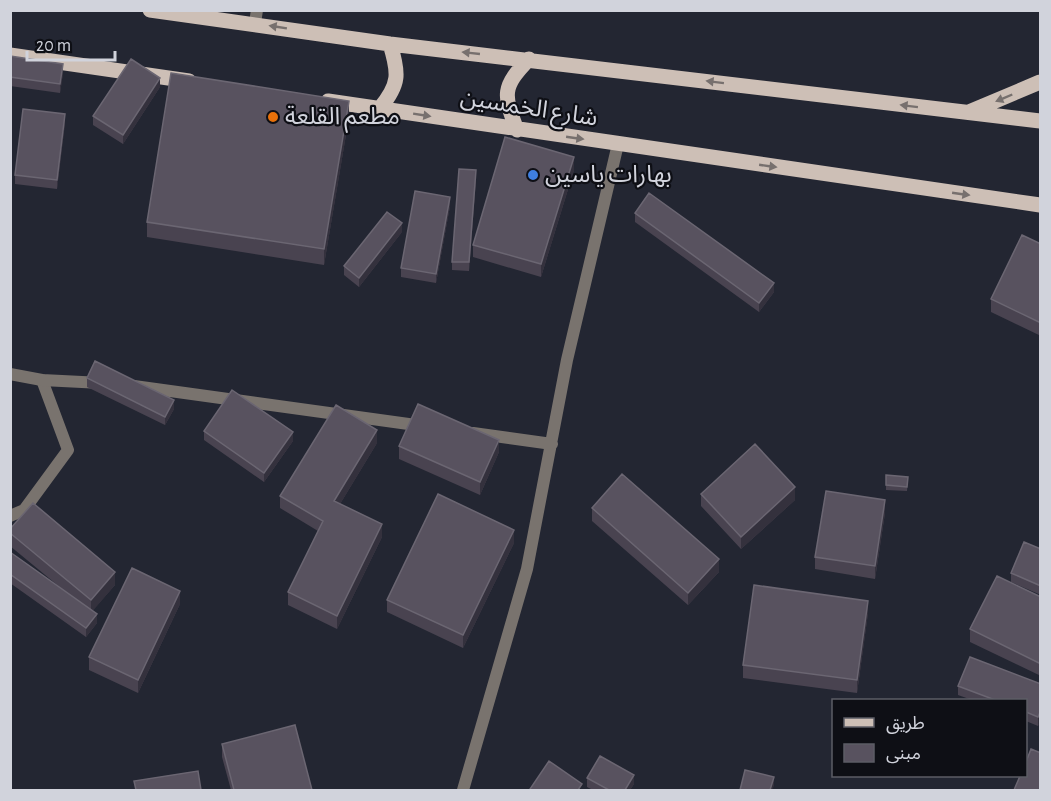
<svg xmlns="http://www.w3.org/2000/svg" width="1051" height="801" viewBox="0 0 1051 801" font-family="'Alegreya Sans','Noto Sans Arabic',sans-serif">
<rect width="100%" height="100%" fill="#232632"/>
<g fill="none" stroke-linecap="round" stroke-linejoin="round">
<path stroke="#79736e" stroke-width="12" d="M 10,516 L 24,510 L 68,450 L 42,380"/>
<path stroke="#79736e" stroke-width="12" d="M 255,23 L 257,10
M 10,374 L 42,380 L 102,383
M 134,386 L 423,426
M 473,433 L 552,444
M 463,790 L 527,569 L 567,360 L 618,144"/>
<path stroke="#cdbfb6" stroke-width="15" d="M 150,10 L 390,44 L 1040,121
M 10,55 L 189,81
M 328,101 L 1040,205
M 380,108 C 400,84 399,73 390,44
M 969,112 L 1040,82
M 517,130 C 503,94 502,87 529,59"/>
</g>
<path fill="#494350" d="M 10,56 L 63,73 L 60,93 L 10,86 Z
M 160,87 L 123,144 L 93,125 L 93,116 Z
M 349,117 L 324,265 L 147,237 L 147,222 Z
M 65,123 L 57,189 L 15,184 L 15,175 Z
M 574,170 L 541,277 L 473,257 L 473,245 Z
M 476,179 L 469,271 L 452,270 L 452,262 Z
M 450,206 L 436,283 L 401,277 L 401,268 Z
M 635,213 L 774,292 L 759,312 L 635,222 Z
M 402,232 L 359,287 L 344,275 L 344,266 Z
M 1041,244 L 1041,336 L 991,312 L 991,299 Z
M 87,378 L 174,409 L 165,425 L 87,387 Z
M 204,431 L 293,441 L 264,482 L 204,440 Z
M 377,443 L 340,504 L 382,537 L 337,629 L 288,605 L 288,592 L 318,531 L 280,508 L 280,496 Z
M 399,446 L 499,452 L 480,495 L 399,459 Z
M 886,475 L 908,477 L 907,491 L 886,490 Z
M 701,494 L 795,500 L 741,549 L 701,506 Z
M 592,508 L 719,572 L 688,605 L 592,521 Z
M 885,513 L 875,579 L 815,569 L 815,557 Z
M 10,529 L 115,585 L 92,611 L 97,623 L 86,637 L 10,583 L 10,552 L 67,593 L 10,546 Z
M 514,543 L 463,648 L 387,612 L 387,600 Z
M 1041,549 L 1041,595 L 1011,582 L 1011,573 Z
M 1041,597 L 1041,676 L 970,642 L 970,629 Z
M 180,604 L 138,693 L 89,670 L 89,657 Z
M 868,613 L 857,693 L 743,678 L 743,665 Z
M 1041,684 L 1041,719 L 1038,726 L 1026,721 L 1026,700 L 972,700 L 958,695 L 958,686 Z
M 222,744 L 312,790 L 231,790 L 222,757 Z
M 587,778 L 634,784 L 630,790 L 593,790 L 587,787 Z"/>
<path fill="#34313d" d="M 63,64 L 63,73 L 60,93 L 60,84 Z
M 160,78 L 160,87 L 123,144 L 123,135 Z
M 349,101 L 349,117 L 324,265 L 324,249 Z
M 65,114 L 65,123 L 57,189 L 57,180 Z
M 574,157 L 574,170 L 541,277 L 541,264 Z
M 476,170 L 476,179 L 469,271 L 469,262 Z
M 450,197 L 450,206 L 436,283 L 436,274 Z
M 402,223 L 402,232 L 359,287 L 359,278 Z
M 774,283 L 774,292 L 759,312 L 759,303 Z
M 174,400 L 174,409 L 165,425 L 165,417 Z
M 377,430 L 377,443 L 334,514 L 334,501 Z
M 293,432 L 293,441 L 264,482 L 264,473 Z
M 499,440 L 499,452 L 480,495 L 480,482 Z
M 795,487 L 795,500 L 741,549 L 741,537 Z
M 885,500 L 885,513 L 875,579 L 875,566 Z
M 382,524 L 382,537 L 337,629 L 337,616 Z
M 514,530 L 514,543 L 463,648 L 463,635 Z
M 719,559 L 719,572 L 688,605 L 688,593 Z
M 115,572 L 115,585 L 91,613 L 91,600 Z
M 180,591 L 180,604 L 138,693 L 138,680 Z
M 868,601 L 868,613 L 857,693 L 857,680 Z
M 97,614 L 97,623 L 86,637 L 86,628 Z
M 1041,710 L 1041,719 L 1038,726 L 1038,717 Z
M 634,775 L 634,784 L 630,790 L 625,790 Z
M 774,777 L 774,786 L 772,790 L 770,790 Z"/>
<path fill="#58525f" stroke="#6b6672" stroke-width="1.5" d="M 10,56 L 63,64 L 60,84 L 10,77 Z
M 131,59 L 160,78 L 123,135 L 93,116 Z
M 171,73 L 349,101 L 324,249 L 147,222 Z
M 23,109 L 65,114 L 57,180 L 15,175 Z
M 505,137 L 574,157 L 541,264 L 473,245 Z
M 459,169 L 476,170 L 469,262 L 452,262 Z
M 415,191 L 450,197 L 436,274 L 401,268 Z
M 649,193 L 774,283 L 759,303 L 635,213 Z
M 387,212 L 402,223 L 359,278 L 344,266 Z
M 1022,235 L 1041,244 L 1041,323 L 991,299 Z
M 95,361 L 174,400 L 165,417 L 87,378 Z
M 232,390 L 293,432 L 264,473 L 204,431 Z
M 418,404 L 499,440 L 480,482 L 399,446 Z
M 336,405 L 377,430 L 334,501 L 382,524 L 337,616 L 288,592 L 323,521 L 280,496 Z
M 755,444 L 795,487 L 741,537 L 701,494 Z
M 622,474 L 719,559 L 688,593 L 592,508 Z
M 886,475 L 908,477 L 907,487 L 886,485 Z
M 826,491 L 885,500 L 875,566 L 815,557 Z
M 438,494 L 514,530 L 463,635 L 387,600 Z
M 33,503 L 115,572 L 91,600 L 10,533 L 10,529 Z
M 1024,542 L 1041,549 L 1041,586 L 1011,573 Z
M 10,552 L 97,614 L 86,628 L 10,574 Z
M 132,568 L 180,591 L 138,680 L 89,657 Z
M 997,576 L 1041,597 L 1041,664 L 970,629 Z
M 754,585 L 868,601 L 857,680 L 743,665 Z
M 970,657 L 1041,684 L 1041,710 L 1038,717 L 1026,712 L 1026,700 L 995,700 L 958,686 Z
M 295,725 L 312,790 L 234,790 L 222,744 Z
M 1031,749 L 1041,753 L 1041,790 L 1014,790 L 1020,776 L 1026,776 L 1026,762 Z
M 600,756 L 634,775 L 625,790 L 609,790 L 587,778 Z
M 549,761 L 582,784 L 578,790 L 533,790 L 530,789 Z
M 745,770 L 774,777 L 770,790 L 740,790 Z
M 198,771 L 201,790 L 136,790 L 134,781 Z"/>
<defs><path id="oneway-solid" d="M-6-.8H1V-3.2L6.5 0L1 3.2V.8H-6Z" transform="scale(1.5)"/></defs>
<g fill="#77706e">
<use href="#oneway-solid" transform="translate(278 27) rotate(-171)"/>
<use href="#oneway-solid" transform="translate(471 53) rotate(-174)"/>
<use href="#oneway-solid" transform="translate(715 82) rotate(-173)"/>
<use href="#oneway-solid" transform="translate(1004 98) rotate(157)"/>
<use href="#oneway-solid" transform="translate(909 106) rotate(-173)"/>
<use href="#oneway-solid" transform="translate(422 115) rotate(9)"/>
<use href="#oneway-solid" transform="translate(575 138) rotate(8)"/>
<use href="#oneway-solid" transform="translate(768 166) rotate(8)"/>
<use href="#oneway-solid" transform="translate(961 194) rotate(8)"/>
</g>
<circle fill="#e8710a" stroke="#0e0f15" stroke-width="2" cx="273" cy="117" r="6"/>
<circle fill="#3f7fe0" stroke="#0e0f15" stroke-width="2" cx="533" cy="175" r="6"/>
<g text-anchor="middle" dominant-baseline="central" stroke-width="4.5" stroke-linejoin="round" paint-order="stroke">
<g font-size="24" fill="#d1d3dc" stroke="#0e0f15">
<text transform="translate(529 108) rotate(9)">شارع الخمسين</text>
</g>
<g font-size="24" fill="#d1d3dc" stroke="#0e0f15" text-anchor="start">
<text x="285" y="117">مطعم القلعة</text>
<text x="545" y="175">بهارات ياسين</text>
</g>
</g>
<rect width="1051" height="801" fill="none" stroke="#d1d3dc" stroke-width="24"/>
<rect x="832" y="699" width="195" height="78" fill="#0e0f15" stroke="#5c5d65" stroke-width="1.5"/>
<rect x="844" y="718" width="30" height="9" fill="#cdbfb6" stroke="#5c5d65" stroke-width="1.5"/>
<text x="886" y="729" font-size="18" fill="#d1d3dc">طريق</text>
<rect x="844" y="744" width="30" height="18" fill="#58525f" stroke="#5c5d65" stroke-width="1.5"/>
<text x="886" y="759" font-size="18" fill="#d1d3dc">مبنى</text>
<path d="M27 51v9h88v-9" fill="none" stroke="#d1d3dc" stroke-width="3"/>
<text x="36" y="51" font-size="18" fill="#d1d3dc" stroke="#0e0f15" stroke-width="4.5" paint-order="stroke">20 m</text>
</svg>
